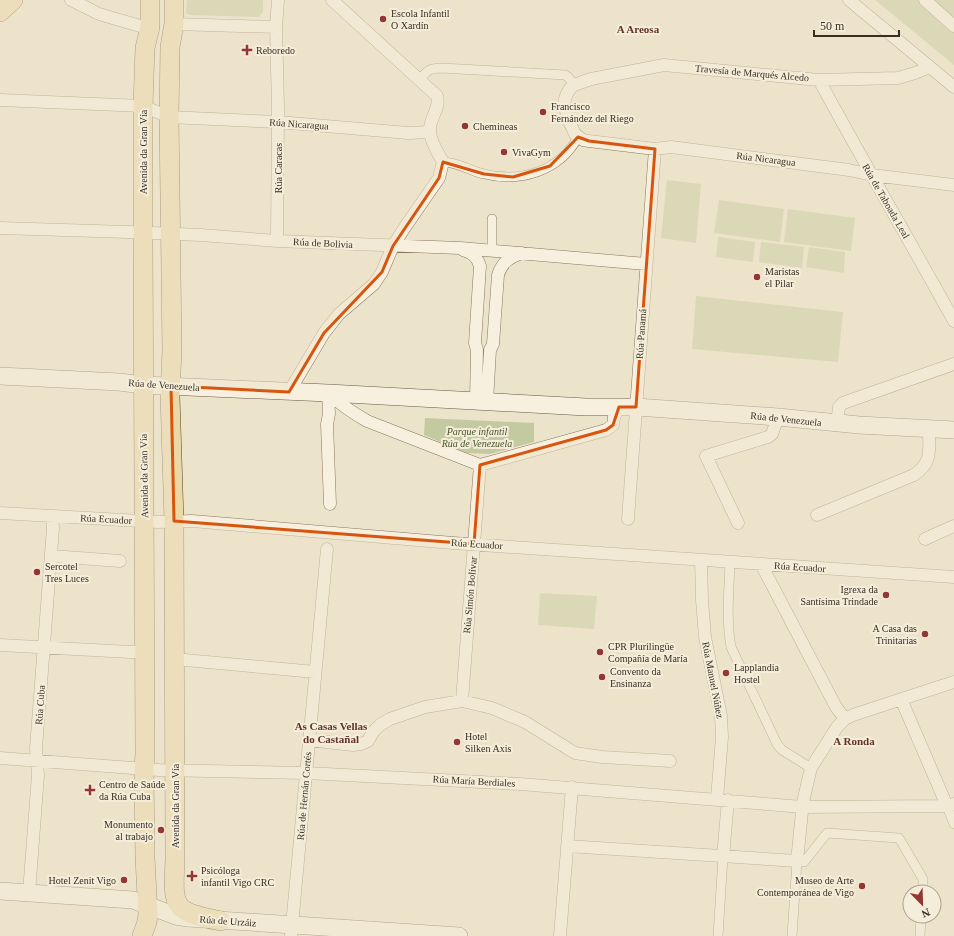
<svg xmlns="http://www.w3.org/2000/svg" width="954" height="936" viewBox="0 0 954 936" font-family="'Times New Roman',serif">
<rect width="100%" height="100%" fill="#ece3cb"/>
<path fill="#c4ca9f" d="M 187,0 L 263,0 L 263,12 L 259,17 L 189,15 L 186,13 Z
M 875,0 L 954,0 L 954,65 Z
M 667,180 L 701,184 L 696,243 L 661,238 Z
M 719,200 L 784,209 L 780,242 L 714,233 Z
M 788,209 L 855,218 L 851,251 L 784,242 Z
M 718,237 L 755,242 L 753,262 L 716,257 Z
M 761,242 L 804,247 L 802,268 L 759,262 Z
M 809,247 L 845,252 L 844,273 L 806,267 Z
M 696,296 L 843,312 L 838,362 L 692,349 Z
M 425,418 L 534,423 L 534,442 L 490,454 L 467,453 L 424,435 Z
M 540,593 L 597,596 L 594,629 L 538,625 Z"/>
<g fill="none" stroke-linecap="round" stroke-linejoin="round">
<defs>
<path id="pedestrian" d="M 420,79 C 428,70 430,68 442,68 L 565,75 L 568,77 L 574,85
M 443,162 C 458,162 470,171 484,174 C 521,183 560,171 578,137
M 492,219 L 492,250
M 730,562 C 729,590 726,619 731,647 L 777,744 L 782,750 L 811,768
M 947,806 L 954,824
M 718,936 L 723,857
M 792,936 L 797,861 L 804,862 L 827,833 L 899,838 L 923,879 L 923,892
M 920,936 L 921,916"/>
<path id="minor" d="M 71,0 L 99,14 L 140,26
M 849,0 L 954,87
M 925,0 L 954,26
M 174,24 L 276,27
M 930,67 L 915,73 L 898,78 L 819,80 L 664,65 L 591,79 L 574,85 L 569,90 L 566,96 L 564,103 L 568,119 L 575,134 L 583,140 L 589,141 L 655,149 L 671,147 L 849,170 L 872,175 L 954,185
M 819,80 C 863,161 909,240 954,321
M 0,100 L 143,106 L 169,117 L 278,122 L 408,133 L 429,132
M 0,228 L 128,232 L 201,235 L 277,241 L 460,248 L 646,264
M 277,241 L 278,106 L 276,27 L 278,0
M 463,250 C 472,253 477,256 480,266 L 475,343 L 477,350 L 476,401
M 289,392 L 324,333 L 339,314 L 374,284 L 382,272 L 393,246 L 405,227 L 439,178 L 443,162 C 438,153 431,143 430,132 C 428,119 441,109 437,96 L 332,0
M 328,393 C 340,404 353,413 367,421 L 480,465 L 606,430 L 613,425 L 614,417 L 619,407
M 328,393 L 329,414 L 327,424 L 330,504
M 487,402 L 490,350 L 493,344 L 498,275 C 502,262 510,257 522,253
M 837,424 L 839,407 L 843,403 L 954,364
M 0,513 L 158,522 L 192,521 L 453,543 L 954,577
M 817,515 L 914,475 C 933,462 929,450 929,429
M 628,519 L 655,149
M 738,523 L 706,456 L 768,437 L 772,434 L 778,417
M 925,539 L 954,526
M 51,556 L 120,561
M 701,560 L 702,600 L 705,637 L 721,716 L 722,737 L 717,799
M 761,564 L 836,707 L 845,719
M 0,645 L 130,652 L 145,652
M 174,659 L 315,672
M 901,699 L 947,806
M 462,701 L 480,465
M 309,740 L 353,745 L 361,744 L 368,741 L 373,732 L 380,725 L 390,719 L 425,707 L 462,701 L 492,708 L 525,722 L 575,753 L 602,757 L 670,761
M 0,758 L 159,770 L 306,773 L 520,784 L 803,807 L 947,806 L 954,804
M 567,846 L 797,861 L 803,802 L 811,768 L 837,727 L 845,719 L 853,715 L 954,682
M 723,857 L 728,800
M 29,893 L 38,775 L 36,748 L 53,528 L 52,516
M 291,936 L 327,549
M 560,936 L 572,787"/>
<path id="secondary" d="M 0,376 L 119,382 L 143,385 L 328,393 L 586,407 L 636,407 L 778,417 L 859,425 L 954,430
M 0,891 L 133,900 L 176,916 L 188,918 L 459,936"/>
<path id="primary" d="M 174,0 L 174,24 L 170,47 L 169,117 L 172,349 L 170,396 L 174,521 L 175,859 C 173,908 171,911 221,921
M 0,12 L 13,0
M 142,936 L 147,922 L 148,914 L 145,858 L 144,769 L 145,754 L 143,233 L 143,106 L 145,48 L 150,27 L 150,0"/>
</defs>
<use href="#pedestrian" stroke="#887660" stroke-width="10"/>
<use href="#minor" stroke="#887660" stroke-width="13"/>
<use href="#secondary" stroke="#6a5843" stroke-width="18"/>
<use href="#primary" stroke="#564533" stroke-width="20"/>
<use href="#pedestrian" stroke="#f7f0de" stroke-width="9"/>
<use href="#minor" stroke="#f7f0de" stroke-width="12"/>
<use href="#secondary" stroke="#f7f0de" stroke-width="17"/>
<use href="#primary" stroke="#ebd8a7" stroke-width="19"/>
</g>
<path d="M0 0H954V936H0ZM 578,137 L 589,141 L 655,149 L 636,407 L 619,407 L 613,425 L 606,430 L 480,465 L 474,544 L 174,521 L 171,386 L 289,392 L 324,333 L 382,272 L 393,246 L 439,178 L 443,162 L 484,174 L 513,177 L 550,166 Z" fill="#ece3cb" fill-opacity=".55" fill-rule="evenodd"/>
<path fill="none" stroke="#d7550e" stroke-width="3" stroke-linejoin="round" d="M 578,137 L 589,141 L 655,149 L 636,407 L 619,407 L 613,425 L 606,430 L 480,465 L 474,544 L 174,521 L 171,386 L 289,392 L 324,333 L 382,272 L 393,246 L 439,178 L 443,162 L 484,174 L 513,177 L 550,166 Z"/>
<g fill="#933634" stroke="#f4edda" stroke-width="1.5">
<circle cx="383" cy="19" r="4"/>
<path d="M245 44h4v4h4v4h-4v4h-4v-4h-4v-4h4z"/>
<circle cx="543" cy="112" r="4"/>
<circle cx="465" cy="126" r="4"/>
<circle cx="504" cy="152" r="4"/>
<circle cx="757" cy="277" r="4"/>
<circle cx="37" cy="572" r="4"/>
<circle cx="886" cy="595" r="4"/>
<circle cx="925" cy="634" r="4"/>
<circle cx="600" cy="652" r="4"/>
<circle cx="726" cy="673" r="4"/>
<circle cx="602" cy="677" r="4"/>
<circle cx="457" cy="742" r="4"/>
<path d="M88 784h4v4h4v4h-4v4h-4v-4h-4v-4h4z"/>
<circle cx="161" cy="830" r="4"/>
<path d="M190 870h4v4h4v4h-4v4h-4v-4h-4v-4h4z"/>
<circle cx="124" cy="880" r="4"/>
<circle cx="862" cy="886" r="4"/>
</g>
<g text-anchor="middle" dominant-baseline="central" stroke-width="4" stroke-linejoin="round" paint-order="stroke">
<g font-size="10" fill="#3a2e22" stroke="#f4edda" text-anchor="start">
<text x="391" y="13">Escola Infantil<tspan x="391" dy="12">O Xardín</tspan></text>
<text x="256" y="50">Reboredo</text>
<text x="551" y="106">Francisco<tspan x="551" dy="12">Fernández del Riego</tspan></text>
<text x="473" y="126">Chemineas</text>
<text x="512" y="152">VivaGym</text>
<text x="765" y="271">Maristas<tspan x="765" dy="12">el Pilar</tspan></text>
<text x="45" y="566">Sercotel<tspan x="45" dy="12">Tres Luces</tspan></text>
<text x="878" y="589" text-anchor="end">Igrexa da<tspan x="878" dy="12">Santísima Trindade</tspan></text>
<text x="917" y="628" text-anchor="end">A Casa das<tspan x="917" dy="12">Trinitarias</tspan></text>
<text x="608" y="646">CPR Plurilingüe<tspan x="608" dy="12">Compañía de María</tspan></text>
<text x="734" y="667">Lapplandia<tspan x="734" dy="12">Hostel</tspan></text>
<text x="610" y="671">Convento da<tspan x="610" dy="12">Ensinanza</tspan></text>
<text x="465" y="736">Hotel<tspan x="465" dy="12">Silken Axis</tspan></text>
<text x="99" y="784">Centro de Saúde<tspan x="99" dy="12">da Rúa Cuba</tspan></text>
<text x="153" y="824" text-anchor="end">Monumento<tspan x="153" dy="12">al trabajo</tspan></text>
<text x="201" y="870">Psicóloga<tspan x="201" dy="12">infantil Vigo CRC</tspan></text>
<text x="116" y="880" text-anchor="end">Hotel Zenit Vigo</text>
<text x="854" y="880" text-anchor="end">Museo de Arte<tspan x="854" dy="12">Contemporánea de Vigo</tspan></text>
</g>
<g font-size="10" fill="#3a2e22" stroke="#f4edda">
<text transform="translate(752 73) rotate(5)">Travesía de Marqués Alcedo</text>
<text transform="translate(299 124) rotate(4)">Rúa Nicaragua</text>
<text transform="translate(143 152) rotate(-90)">Avenida da Gran Vía</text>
<text transform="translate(766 159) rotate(7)">Rúa Nicaragua</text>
<text transform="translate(278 168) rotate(-90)">Rúa Caracas</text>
<text transform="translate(886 201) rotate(60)">Rúa de Taboada Leal</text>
<text transform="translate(323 243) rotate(3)">Rúa de Bolivia</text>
<text transform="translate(641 334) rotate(-86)">Rúa Panamá</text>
<text transform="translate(164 385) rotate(4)">Rúa de Venezuela</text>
<text transform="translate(786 419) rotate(6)">Rúa de Venezuela</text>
<text transform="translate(144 476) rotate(-91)">Avenida da Gran Vía</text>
<text transform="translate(106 519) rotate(3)">Rúa Ecuador</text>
<text transform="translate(477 544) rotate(4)">Rúa Ecuador</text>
<text transform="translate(800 567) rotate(4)">Rúa Ecuador</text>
<text transform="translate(470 595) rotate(-85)">Rúa Simón Bolívar</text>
<text transform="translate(713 680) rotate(79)">Rúa Manuel Núñez</text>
<text transform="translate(40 705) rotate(-86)">Rúa Cuba</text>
<text transform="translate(474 781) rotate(3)">Rúa María Berdiales</text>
<text transform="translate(304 796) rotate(-85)">Rúa de Hernán Cortés</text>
<text transform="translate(175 806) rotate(-90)">Avenida da Gran Vía</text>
<text transform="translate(228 921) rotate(4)">Rúa de Urzáiz</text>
</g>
<g font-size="10" font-style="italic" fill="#49542a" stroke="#f4edda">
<text x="477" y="431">Parque infantil<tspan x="477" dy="12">Rúa de Venezuela</tspan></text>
</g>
<g font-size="11" font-weight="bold" fill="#633325" stroke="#f4edda">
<text x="638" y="29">A Areosa</text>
<text x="331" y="726">As Casas Vellas<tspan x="331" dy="13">do Castañal</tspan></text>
<text x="854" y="741">A Ronda</text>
</g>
</g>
<g transform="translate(922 904) rotate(157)"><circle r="19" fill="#f4edda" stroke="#aaa190"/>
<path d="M0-3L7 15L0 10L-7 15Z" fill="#933634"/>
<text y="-6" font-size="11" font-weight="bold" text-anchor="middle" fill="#3a2e22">N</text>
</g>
<path d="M814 30v6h85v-6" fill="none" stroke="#3a2e22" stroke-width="2"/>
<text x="820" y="30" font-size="12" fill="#3a2e22" stroke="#f4edda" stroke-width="3" paint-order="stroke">50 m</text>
</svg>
